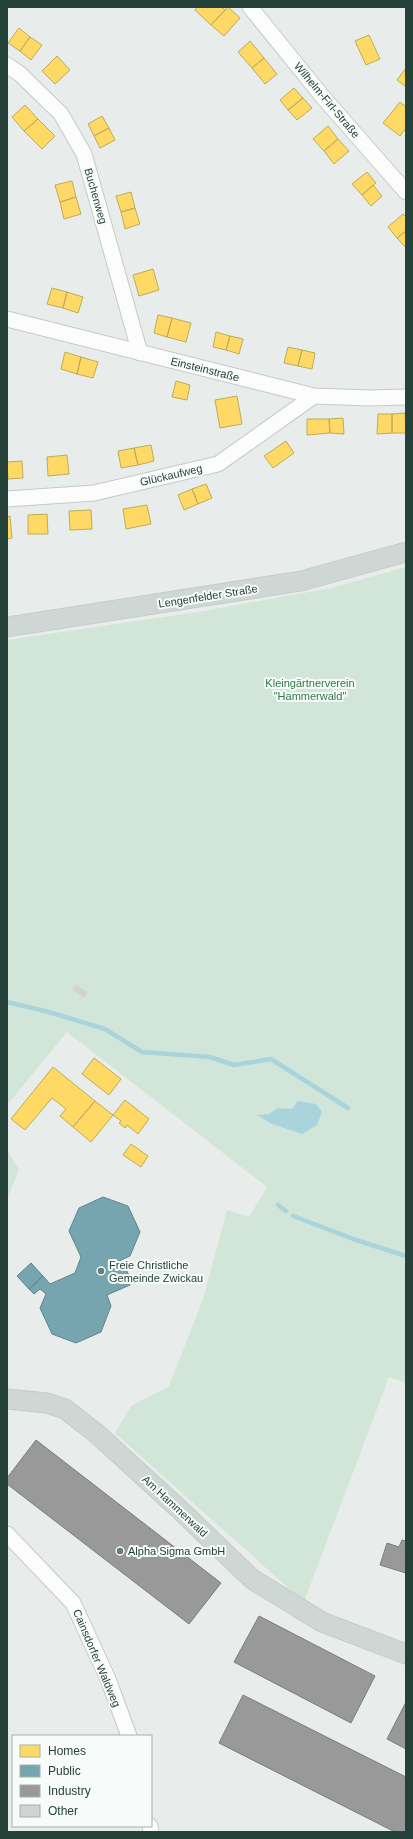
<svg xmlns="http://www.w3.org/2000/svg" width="413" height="1839" viewBox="0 0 413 1839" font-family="Arial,sans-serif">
<rect width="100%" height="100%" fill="#e8edeb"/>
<path fill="#d1e6d8" d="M 406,567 L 406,1383 L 389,1377 L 304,1602 L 115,1433 L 131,1406 L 169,1386 L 203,1299 L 227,1210 L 249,1217 L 267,1187 L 67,1032 L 7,1105 L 7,640 L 204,611 L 331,588 Z
M 7,1149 L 19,1170 L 7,1199 Z"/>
<path fill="#a9d4db" d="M 298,1101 L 316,1104 L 322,1112 L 317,1125 L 302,1134 L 272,1124 L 257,1115 L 269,1114 L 278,1108 L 292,1109 Z"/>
<path fill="#ffd966" stroke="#bdac59" d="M 197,7 L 221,7 L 225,10 L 211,25 L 195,10 Z
M 228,7 L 240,18 L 224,36 L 211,25 Z
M 19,28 L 30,37 L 20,51 L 8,43 Z
M 369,35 L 380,59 L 366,65 L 355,41 Z
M 30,37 L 42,45 L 31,60 L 20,51 Z
M 250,41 L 264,58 L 252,68 L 238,52 Z
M 57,56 L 70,70 L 55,84 L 42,71 Z
M 264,58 L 277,74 L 265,84 L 252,68 Z
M 406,68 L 406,87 L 397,80 Z
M 294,88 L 303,98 L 288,110 L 280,100 Z
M 303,98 L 312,108 L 297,120 L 288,110 Z
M 400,102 L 406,107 L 406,128 L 400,136 L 383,123 Z
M 25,105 L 38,119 L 24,131 L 12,117 Z
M 102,116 L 109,128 L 94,136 L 88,124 Z
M 38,119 L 55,136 L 42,149 L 24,131 Z
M 328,126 L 338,139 L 324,151 L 313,139 Z
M 109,128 L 115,140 L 100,148 L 94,136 Z
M 338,139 L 349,151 L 334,164 L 324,151 Z
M 367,172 L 376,183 L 362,195 L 352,184 Z
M 72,181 L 76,197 L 60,202 L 55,185 Z
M 373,185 L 382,196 L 371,206 L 362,195 Z
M 131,192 L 135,208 L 121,212 L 116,196 Z
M 76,197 L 81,214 L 64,219 L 60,202 Z
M 135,208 L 140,224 L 125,229 L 121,212 Z
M 403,214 L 406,217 L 406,231 L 397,238 L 388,227 Z
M 406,231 L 406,248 L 397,238 Z
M 153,269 L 159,290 L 139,296 L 133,275 Z
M 52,288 L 67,292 L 63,308 L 47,304 Z
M 67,292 L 83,297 L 78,313 L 63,308 Z
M 158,315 L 172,318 L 167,337 L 154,333 Z
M 172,318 L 191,323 L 186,342 L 167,337 Z
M 216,332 L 230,336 L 226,350 L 213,347 Z
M 230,336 L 243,339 L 239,354 L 226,350 Z
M 288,347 L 302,350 L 298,366 L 284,363 Z
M 302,350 L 315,353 L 312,369 L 298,366 Z
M 65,352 L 81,357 L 77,374 L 61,369 Z
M 81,357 L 98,362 L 93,378 L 77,374 Z
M 176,381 L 190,385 L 187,400 L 172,397 Z
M 237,396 L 242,424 L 220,428 L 215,400 Z
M 405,413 L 406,433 L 392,433 L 392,414 Z
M 378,414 L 392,414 L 392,433 L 377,434 Z
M 343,418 L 344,434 L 330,433 L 329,419 Z
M 307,419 L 329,419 L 330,433 L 307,435 Z
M 286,441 L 294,453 L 273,468 L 264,456 Z
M 151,445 L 154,461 L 138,465 L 134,448 Z
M 134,448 L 138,465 L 121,468 L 118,451 Z
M 67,455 L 69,474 L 48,476 L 47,457 Z
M 22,461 L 23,478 L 8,479 L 7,462 Z
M 206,484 L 212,498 L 198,504 L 192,489 Z
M 192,489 L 198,504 L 184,510 L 178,495 Z
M 147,505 L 151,524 L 126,529 L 123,509 Z
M 91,510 L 92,529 L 70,530 L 69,511 Z
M 47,514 L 48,534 L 28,534 L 28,515 Z
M 10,516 L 12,538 L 7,539 L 7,517 Z
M 94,1058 L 121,1079 L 109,1095 L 82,1074 Z
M 53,1067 L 95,1101 L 73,1127 L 60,1116 L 66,1109 L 52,1098 L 25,1130 L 11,1119 Z
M 125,1100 L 149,1119 L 138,1134 L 127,1125 L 125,1128 L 119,1123 L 121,1121 L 113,1115 Z
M 95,1101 L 113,1115 L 91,1142 L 73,1127 Z
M 131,1144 L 148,1156 L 141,1167 L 123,1155 Z"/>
<path fill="#76a5af" stroke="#5d878c" d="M 103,1197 L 128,1206 L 140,1232 L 130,1256 L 119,1261 L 123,1268 L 125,1267 L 131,1280 L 129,1281 L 130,1285 L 107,1295 L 111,1306 L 101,1332 L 76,1343 L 52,1334 L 40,1308 L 46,1294 L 40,1289 L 34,1294 L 29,1289 L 43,1276 L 50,1284 L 75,1273 L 81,1257 L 69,1231 L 79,1208 Z
M 31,1263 L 43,1276 L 29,1289 L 17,1276 Z"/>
<path fill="#999" stroke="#767f7c" d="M 36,1440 L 221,1583 L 189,1624 L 7,1484 L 7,1478 Z
M 402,1540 L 406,1541 L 406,1573 L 380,1565 L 387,1543 L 399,1547 Z
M 259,1616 L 375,1676 L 351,1723 L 234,1662 Z
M 243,1695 L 406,1777 L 406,1832 L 395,1832 L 219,1743 Z
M 406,1702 L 406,1749 L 387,1739 Z"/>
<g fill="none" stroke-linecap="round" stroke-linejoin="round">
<path stroke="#a9d4db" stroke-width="4.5" d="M 7,1002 L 49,1012 L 105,1029 L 142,1052 L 210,1057 L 234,1065 L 271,1059 L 348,1108
M 278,1205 L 286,1211
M 293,1216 L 356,1240 L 406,1256"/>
</g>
<path fill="#cfd4d2" stroke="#d1d6d4" d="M 76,985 L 87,992 L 84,997 L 73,990 Z"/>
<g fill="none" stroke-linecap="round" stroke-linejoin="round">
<defs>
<path id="minor" d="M 250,7 L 322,96 L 406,192
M 7,65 L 20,74 L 61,114 L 84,154 L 140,353
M 7,319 L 314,396 L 368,398 L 406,397
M 7,499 L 94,493 L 218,464 L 314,396
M 7,1534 L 73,1603 L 108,1679 L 129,1736
M 150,1826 L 151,1832"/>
<path id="major" d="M 7,627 L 301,581 L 406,552
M 7,1399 L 47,1403 L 65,1409 L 96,1433 L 178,1508 L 252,1579 L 322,1622 L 406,1654"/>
</defs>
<use href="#minor" stroke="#c5cac8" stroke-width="17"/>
<use href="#major" stroke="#c3ccc9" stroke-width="21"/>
<use href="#minor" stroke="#fcfcfc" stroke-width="15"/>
<use href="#major" stroke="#cfd7d5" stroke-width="19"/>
</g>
<g fill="#697e78" stroke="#f7fbf9" stroke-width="1.5">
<circle cx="101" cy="1271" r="4"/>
<circle cx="120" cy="1551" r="4"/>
</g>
<g text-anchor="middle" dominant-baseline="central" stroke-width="4" stroke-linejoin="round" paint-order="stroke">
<g font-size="11" fill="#24423a" stroke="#f7fbf9">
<text transform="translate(327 100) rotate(50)">Wilhelm-Firl-Straße</text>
<text transform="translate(96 196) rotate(74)">Buchenweg</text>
<text transform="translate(205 369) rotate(14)">Einsteinstraße</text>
<text transform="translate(171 475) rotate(-13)">Glückaufweg</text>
<text transform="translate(208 596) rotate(-9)">Lengenfelder Straße</text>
<text transform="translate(175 1506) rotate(43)">Am Hammerwald</text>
<text transform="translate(97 1658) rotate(67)">Cainsdorfer Waldweg</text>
</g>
<g font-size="11" fill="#2d7a4b" stroke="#f7fbf9">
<text x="310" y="683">Kleingärtnerverein<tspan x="310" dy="13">"Hammerwald"</tspan></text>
</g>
<g font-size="11" fill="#24423a" stroke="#f7fbf9" text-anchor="start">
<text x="109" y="1265">Freie Christliche<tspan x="109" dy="13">Gemeinde Zwickau</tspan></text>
<text x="128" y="1551">Alpha Sigma GmbH</text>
</g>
</g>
<rect width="413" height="1839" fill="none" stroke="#24423a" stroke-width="16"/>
<rect x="12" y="1735" width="140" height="92" fill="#f7fbf9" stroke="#a3b1ad"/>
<rect x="20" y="1745" width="20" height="12" fill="#ffd966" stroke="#a3b1ad"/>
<text x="48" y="1755" font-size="12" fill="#24423a">Homes</text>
<rect x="20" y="1765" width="20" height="12" fill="#76a5af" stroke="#a3b1ad"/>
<text x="48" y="1775" font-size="12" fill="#24423a">Public</text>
<rect x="20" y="1785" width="20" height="12" fill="#999999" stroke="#a3b1ad"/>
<text x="48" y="1795" font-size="12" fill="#24423a">Industry</text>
<rect x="20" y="1805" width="20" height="12" fill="#cfd4d2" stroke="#a3b1ad"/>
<text x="48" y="1815" font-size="12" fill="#24423a">Other</text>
</svg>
